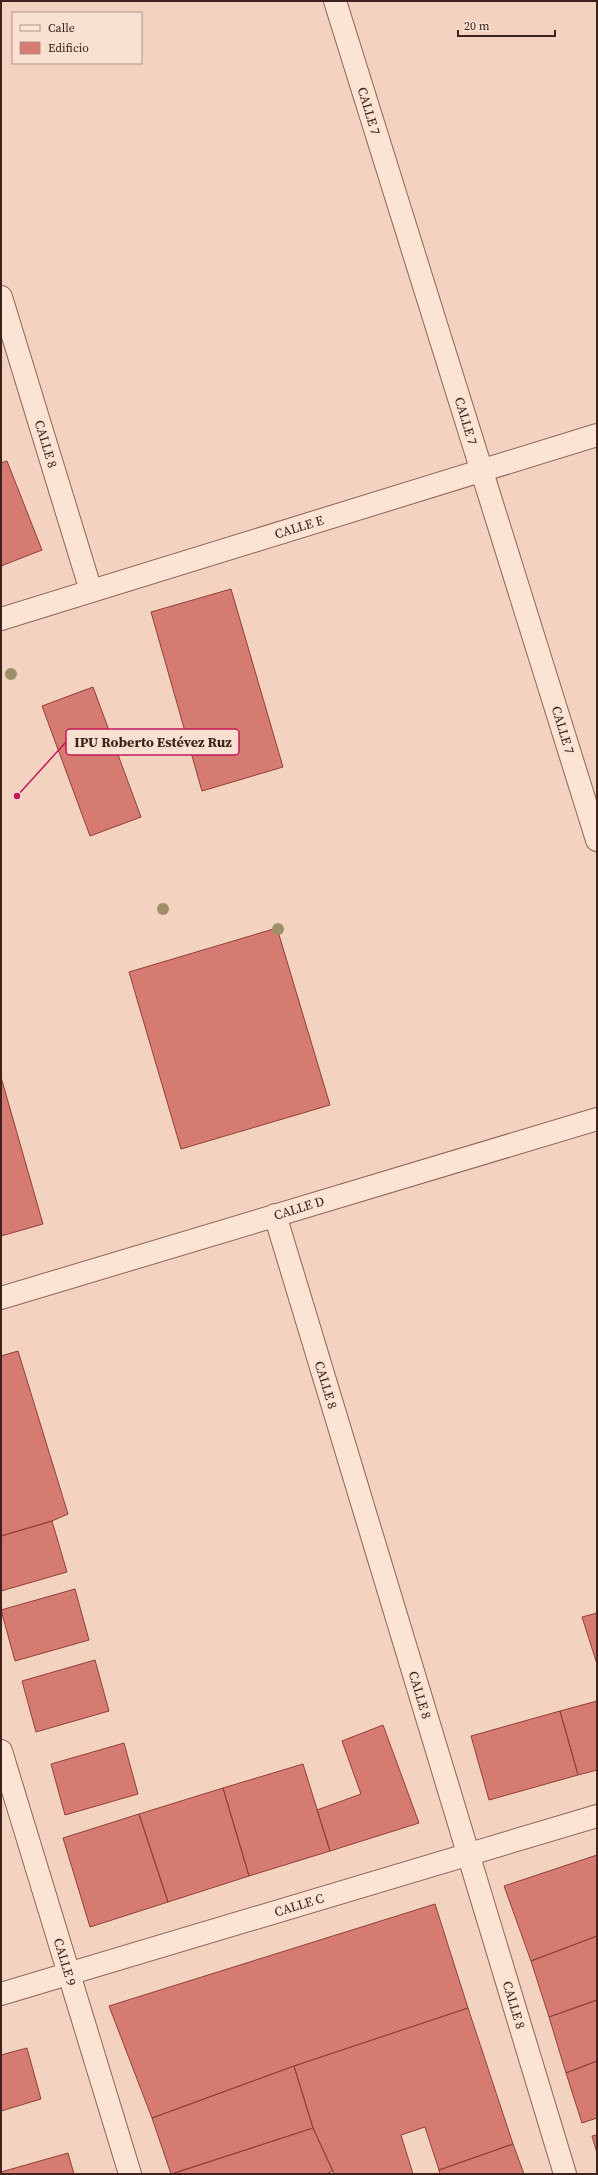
<svg xmlns="http://www.w3.org/2000/svg" width="598" height="2175" viewBox="0 0 598 2175" font-family="'Source Serif 4',serif">
<rect width="100%" height="100%" fill="#f3d3c0"/>
<path fill="#d57b72" stroke="#913f39" d="M 7,461 L 42,550 L 1,566 L 1,463 Z
M 231,589 L 283,767 L 202,791 L 151,612 Z
M 93,687 L 141,817 L 90,836 L 42,706 Z
M 277,928 L 330,1105 L 181,1149 L 129,972 Z
M 1,1077 L 43,1224 L 1,1236 Z
M 18,1351 L 68,1514 L 52,1521 L 1,1536 L 1,1356 Z
M 52,1521 L 67,1572 L 1,1591 L 1,1536 Z
M 75,1589 L 89,1640 L 15,1661 L 1,1610 Z
M 597,1613 L 597,1664 L 582,1617 Z
M 95,1660 L 109,1711 L 36,1732 L 22,1681 Z
M 597,1701 L 597,1770 L 578,1775 L 560,1711 Z
M 560,1711 L 578,1775 L 489,1800 L 471,1736 Z
M 383,1725 L 419,1823 L 330,1851 L 317,1810 L 361,1794 L 342,1741 Z
M 124,1743 L 138,1794 L 65,1815 L 51,1764 Z
M 303,1764 L 330,1851 L 249,1876 L 223,1788 Z
M 223,1788 L 249,1876 L 168,1902 L 139,1814 Z
M 139,1814 L 168,1902 L 90,1927 L 63,1838 Z
M 597,1855 L 597,1936 L 531,1961 L 504,1886 Z
M 435,1904 L 468,2008 L 294,2066 L 152,2118 L 109,2006 Z
M 597,1936 L 597,2000 L 549,2017 L 531,1961 Z
M 597,2000 L 597,2061 L 566,2073 L 549,2017 Z
M 468,2008 L 513,2144 L 439,2170 L 425,2127 L 401,2135 L 413,2174 L 334,2174 L 313,2128 L 294,2066 Z
M 27,2048 L 41,2099 L 1,2111 L 1,2055 Z
M 597,2061 L 597,2118 L 582,2123 L 566,2073 Z
M 294,2066 L 313,2128 L 171,2174 L 152,2118 Z
M 313,2128 L 333,2171 L 326,2174 L 172,2174 Z
M 597,2135 L 597,2153 L 592,2136 Z
M 513,2144 L 524,2174 L 440,2174 L 439,2170 Z
M 68,2153 L 74,2174 L 1,2174 L 1,2172 Z"/>
<g fill="none" stroke-linecap="round" stroke-linejoin="round">
<defs>
<path id="minor" d="M 335,1 L 597,840
M 1,297 L 91,591
M 1,619 L 597,435
M 275,1215 L 565,2174
M 1,1298 L 597,1119
M 1,1994 L 597,1816"/>
<path id="tertiary" d="M 1,1751 L 130,2174"/>
</defs>
<use href="#minor" stroke="#8f6256" stroke-width="24"/>
<use href="#tertiary" stroke="#8f6256" stroke-width="24"/>
<use href="#minor" stroke="#fce4d5" stroke-width="22"/>
<use href="#tertiary" stroke="#fce4d5" stroke-width="22"/>
</g>
<g fill="#9f8f68">
<circle cx="11" cy="674" r="6"/>
<circle cx="163" cy="909" r="6"/>
<circle cx="278" cy="929" r="6"/>
</g>
<g text-anchor="middle" dominant-baseline="central" stroke-width="3" stroke-linejoin="round" paint-order="stroke">
<g font-size="13" fill="#3c211c" stroke="#f9e1d1">
<text transform="translate(369 111) rotate(73)">CALLE 7</text>
<text transform="translate(466 421) rotate(73)">CALLE 7</text>
<text transform="translate(46 444) rotate(73)">CALLE 8</text>
<text transform="translate(299 527) rotate(-17)">CALLE E</text>
<text transform="translate(563 730) rotate(73)">CALLE 7</text>
<text transform="translate(299 1208) rotate(-17)">CALLE D</text>
<text transform="translate(326 1385) rotate(73)">CALLE 8</text>
<text transform="translate(420 1695) rotate(73)">CALLE 8</text>
<text transform="translate(299 1905) rotate(-17)">CALLE C</text>
<text transform="translate(65 1962) rotate(73)">CALLE 9</text>
<text transform="translate(514 2005) rotate(73)">CALLE 8</text>
</g>
</g>
<path fill="none" stroke="#c2185b" stroke-width="1.5" d="M17 796L66 742"/>
<circle fill="#c2185b" stroke="#f9e1d1" stroke-width="1.5" cx="17" cy="796" r="4"/>
<rect fill="#f9e1d1" stroke="#c2185b" stroke-width="1.5" x="66" y="729" width="173" height="26" rx="4"/>
<g font-size="14" text-anchor="middle" font-weight="bold" fill="#3c211c">
<text x="153" y="747">IPU Roberto Estévez Ruz</text>
</g>
<rect width="598" height="2175" fill="none" stroke="#3c211c" stroke-width="4"/>
<rect x="12" y="12" width="130" height="52" fill="#f9e1d1" stroke="#ad9489"/>
<rect x="20" y="25" width="20" height="6" fill="#fce4d5" stroke="#ad9489"/>
<text x="48" y="32" font-size="12" fill="#3c211c">Calle</text>
<rect x="20" y="42" width="20" height="12" fill="#d57b72" stroke="#ad9489"/>
<text x="48" y="52" font-size="12" fill="#3c211c">Edificio</text>
<path d="M458 30v6h97v-6" fill="none" stroke="#3c211c" stroke-width="2"/>
<text x="464" y="30" font-size="12" fill="#3c211c" stroke="#f9e1d1" stroke-width="3" paint-order="stroke">20 m</text>
</svg>
